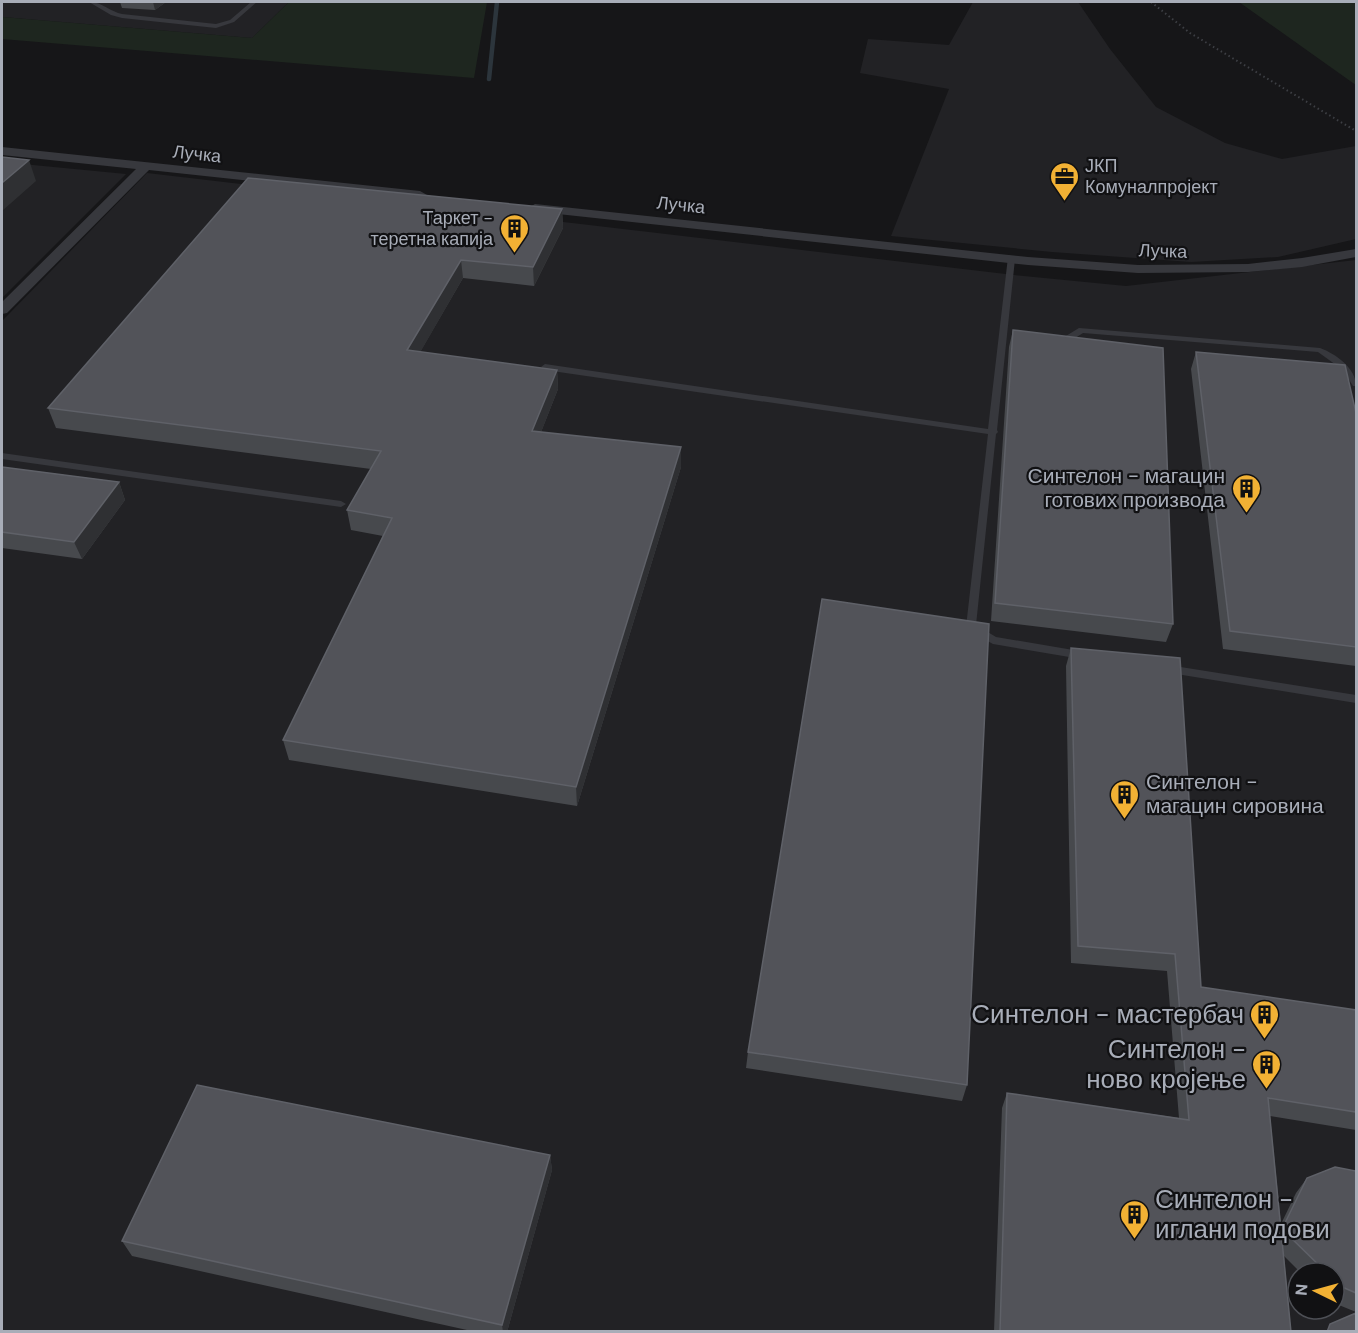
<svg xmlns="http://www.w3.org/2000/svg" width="1358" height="1333" viewBox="0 0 1358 1333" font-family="'DM Sans',sans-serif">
<rect width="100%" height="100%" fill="#161618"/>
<path fill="#222225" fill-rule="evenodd" d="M 2,2 L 289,2 L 252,38 L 2,17 Z
M 973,2 L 1078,2 L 1110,49 L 1156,107 L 1225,143 L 1282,159 L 1356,146 L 1356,239 L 1278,257 L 1191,262 L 1052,252 L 891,236 L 949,89 L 860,73 L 868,39 L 949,45 Z
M 2,162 L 126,174 L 2,298 Z
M 147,173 L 1014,275 L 1126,286 L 1356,260 L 1356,1331 L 2,1332 L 2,321 ZM 1298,1273 L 1334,1273 L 1334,1309 L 1298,1309 Z"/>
<path fill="#1e261f" d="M 289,2 L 487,2 L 474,78 L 2,39 L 2,17 L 252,38 Z
M 1239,2 L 1356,2 L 1356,85 L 1353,83 Z"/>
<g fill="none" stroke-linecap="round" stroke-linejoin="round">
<path stroke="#2c353c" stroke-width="4.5" d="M 489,79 L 497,2"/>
<path stroke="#3d3f44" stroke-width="2" stroke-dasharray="1.5 3" stroke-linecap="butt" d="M 1151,2 L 1190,33 L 1356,131"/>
<path fill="#37383d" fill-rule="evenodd" d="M 89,2 C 100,1 111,12 122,14 L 216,24 L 230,20 L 251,2 L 257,2 L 234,22 L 216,28 L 122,18 L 111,15 Z
M 1008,257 L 1015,259 L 997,430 L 998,432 L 996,434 L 976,625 L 996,637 L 1085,652 L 1086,655 L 1085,658 L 1081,659 L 993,644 L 967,630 L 966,627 L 988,434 L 545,370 L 541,367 L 545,364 L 988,429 Z
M 1079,328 L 1320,348 C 1336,354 1356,368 1356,386 L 1353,386 L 1343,370 L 1318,352 L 1083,333 C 1073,339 1064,348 1053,341 L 1057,339 L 1061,339 Z
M 2,453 L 341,501 L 346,504 L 341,507 L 2,459 Z
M 1168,665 L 1356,695 L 1356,703 L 1164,672 L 1163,669 Z"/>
<path fill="#37383d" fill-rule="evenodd" d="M 2,147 L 420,191 L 427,195 L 420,199 L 149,170 L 7,313 L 2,314 L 2,302 L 136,169 L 2,155 Z
M 535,204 L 1028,257 L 1138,265 L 1248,264 L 1302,258 L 1356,249 L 1356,257 L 1302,267 L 1248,272 L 1138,273 L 1028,265 L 530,211 L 528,208 Z"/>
</g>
<path fill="#47494d" d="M 120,2 L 166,2 L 155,10 L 122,8 Z
M 562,209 L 563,228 L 534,286 L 463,278 L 420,352 L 557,370 L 558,389 L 541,432 L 681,467 L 577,806 L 289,760 L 283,740 L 383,536 L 351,530 L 347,510 L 371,469 L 56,428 L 48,408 Z
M 1013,330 L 1173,624 L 1166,642 L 991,621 L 1009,347 Z
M 1196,352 L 1356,413 L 1356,666 L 1223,649 L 1191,369 Z
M 2,467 L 119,482 L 125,500 L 82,559 L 2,548 Z
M 1071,648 L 1201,987 L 1356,1010 L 1356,1130 L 1270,1116 L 1281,1224 L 1296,1193 L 1307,1178 L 1356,1171 L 1356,1312 L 1334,1303 L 1334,1273 L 1301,1273 L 1284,1256 L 1291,1332 L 994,1332 L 1002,1108 L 1007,1093 L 1179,1118 L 1167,971 L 1071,963 L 1066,666 Z
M 748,1052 L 967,1085 L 962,1101 L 746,1068 Z
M 550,1155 L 552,1170 L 507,1332 L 476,1332 L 132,1256 L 122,1241 Z"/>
<path fill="#2f3033" d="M 153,2 L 166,2 L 155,10 Z
M 29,160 L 36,181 L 2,211 L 2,183 Z
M 562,209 L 563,228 L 534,286 L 533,267 Z
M 461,260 L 463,278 L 410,370 L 407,350 Z
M 557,370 L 558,389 L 534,450 L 532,431 Z
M 681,447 L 681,467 L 577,806 L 576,787 Z
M 119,482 L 125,500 L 82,559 L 74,542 Z
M 550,1155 L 552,1170 L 507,1332 L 503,1332 L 502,1325 Z"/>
<path fill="#525359" stroke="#5f6168" stroke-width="1.5" d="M 2,157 L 29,160 L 2,183 Z
M 248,178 L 562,209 L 533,267 L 461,260 L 407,350 L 557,370 L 532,431 L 681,447 L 576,787 L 283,740 L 392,518 L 347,510 L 381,451 L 48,408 Z
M 1013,330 L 1163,348 L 1173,624 L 995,603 Z
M 1196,352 L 1345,365 L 1356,413 L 1356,647 L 1230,631 Z
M 2,467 L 119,482 L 74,542 L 2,532 Z
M 822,599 L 989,624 L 967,1085 L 748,1052 Z
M 1071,648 L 1180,658 L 1201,987 L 1356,1010 L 1356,1112 L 1268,1098 L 1291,1332 L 1000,1332 L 1007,1093 L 1189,1120 L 1175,954 L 1078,946 Z
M 197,1085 L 550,1155 L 502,1325 L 122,1241 Z
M 1335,1167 L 1356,1171 L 1356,1293 L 1340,1286 L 1334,1280 L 1334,1273 L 1327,1273 L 1282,1229 L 1307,1178 Z
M 1356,1313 L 1356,1332 L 1327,1332 L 1330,1324 Z"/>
<defs>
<symbol id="office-pin" viewBox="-11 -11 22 30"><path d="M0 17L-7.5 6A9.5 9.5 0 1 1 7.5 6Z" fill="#f2b134" stroke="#111113"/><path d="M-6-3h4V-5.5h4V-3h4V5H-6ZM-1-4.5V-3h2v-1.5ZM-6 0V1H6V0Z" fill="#111"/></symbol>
<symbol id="building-pin" viewBox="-11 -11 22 30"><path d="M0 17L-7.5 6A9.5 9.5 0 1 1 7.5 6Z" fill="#f2b134" stroke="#111113"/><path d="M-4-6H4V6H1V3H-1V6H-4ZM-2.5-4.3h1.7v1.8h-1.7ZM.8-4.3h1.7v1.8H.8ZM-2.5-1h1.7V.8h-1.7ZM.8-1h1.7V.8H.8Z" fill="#111"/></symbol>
</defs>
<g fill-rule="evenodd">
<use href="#office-pin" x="1048" y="160" width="33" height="45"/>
<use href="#building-pin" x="498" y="212" width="33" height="45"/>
<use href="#building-pin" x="1230" y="472" width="33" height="45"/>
<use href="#building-pin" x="1108" y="778" width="33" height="45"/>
<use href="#building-pin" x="1248" y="998" width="33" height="45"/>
<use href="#building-pin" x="1250" y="1048" width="33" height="45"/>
<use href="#building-pin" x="1118" y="1198" width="33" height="45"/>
</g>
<g text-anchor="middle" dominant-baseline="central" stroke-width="4.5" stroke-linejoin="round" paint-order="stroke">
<g font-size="18" fill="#a8adb8" stroke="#111113">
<text transform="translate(197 154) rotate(6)">Лучка</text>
<text transform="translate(681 205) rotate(6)">Лучка</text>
<text transform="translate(1163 251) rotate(2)">Лучка</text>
</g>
<g font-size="18" fill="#a8adb8" stroke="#111113" text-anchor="start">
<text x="1085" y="166">ЈКП<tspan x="1085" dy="21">Комуналпројект</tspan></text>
<text x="493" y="218" text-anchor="end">Таркет -<tspan x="493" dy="21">теретна капија</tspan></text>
</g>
<g font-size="21" fill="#a8adb8" stroke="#111113" text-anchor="end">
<text x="1225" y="476">Синтелон - магацин<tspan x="1225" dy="24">готових производа</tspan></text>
<text x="1146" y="782" text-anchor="start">Синтелон -<tspan x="1146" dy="24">магацин сировина</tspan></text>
</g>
<g font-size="26" fill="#a8adb8" stroke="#111113" text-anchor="end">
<text x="1244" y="1014">Синтелон - мастербач</text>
<text x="1246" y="1049">Синтелон -<tspan x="1246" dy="30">ново кројење</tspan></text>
<text x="1155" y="1199" text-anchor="start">Синтелон -<tspan x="1155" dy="30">иглани подови</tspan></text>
</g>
</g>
<rect width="1358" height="1333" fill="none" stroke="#a8adb8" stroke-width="6"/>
<g transform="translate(1316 1291) rotate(275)"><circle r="28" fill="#111113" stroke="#4d4f55" stroke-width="1.5"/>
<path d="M0-4.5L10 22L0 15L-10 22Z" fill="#f2b134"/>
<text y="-9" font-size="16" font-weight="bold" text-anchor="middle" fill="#a8adb8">N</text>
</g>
</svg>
